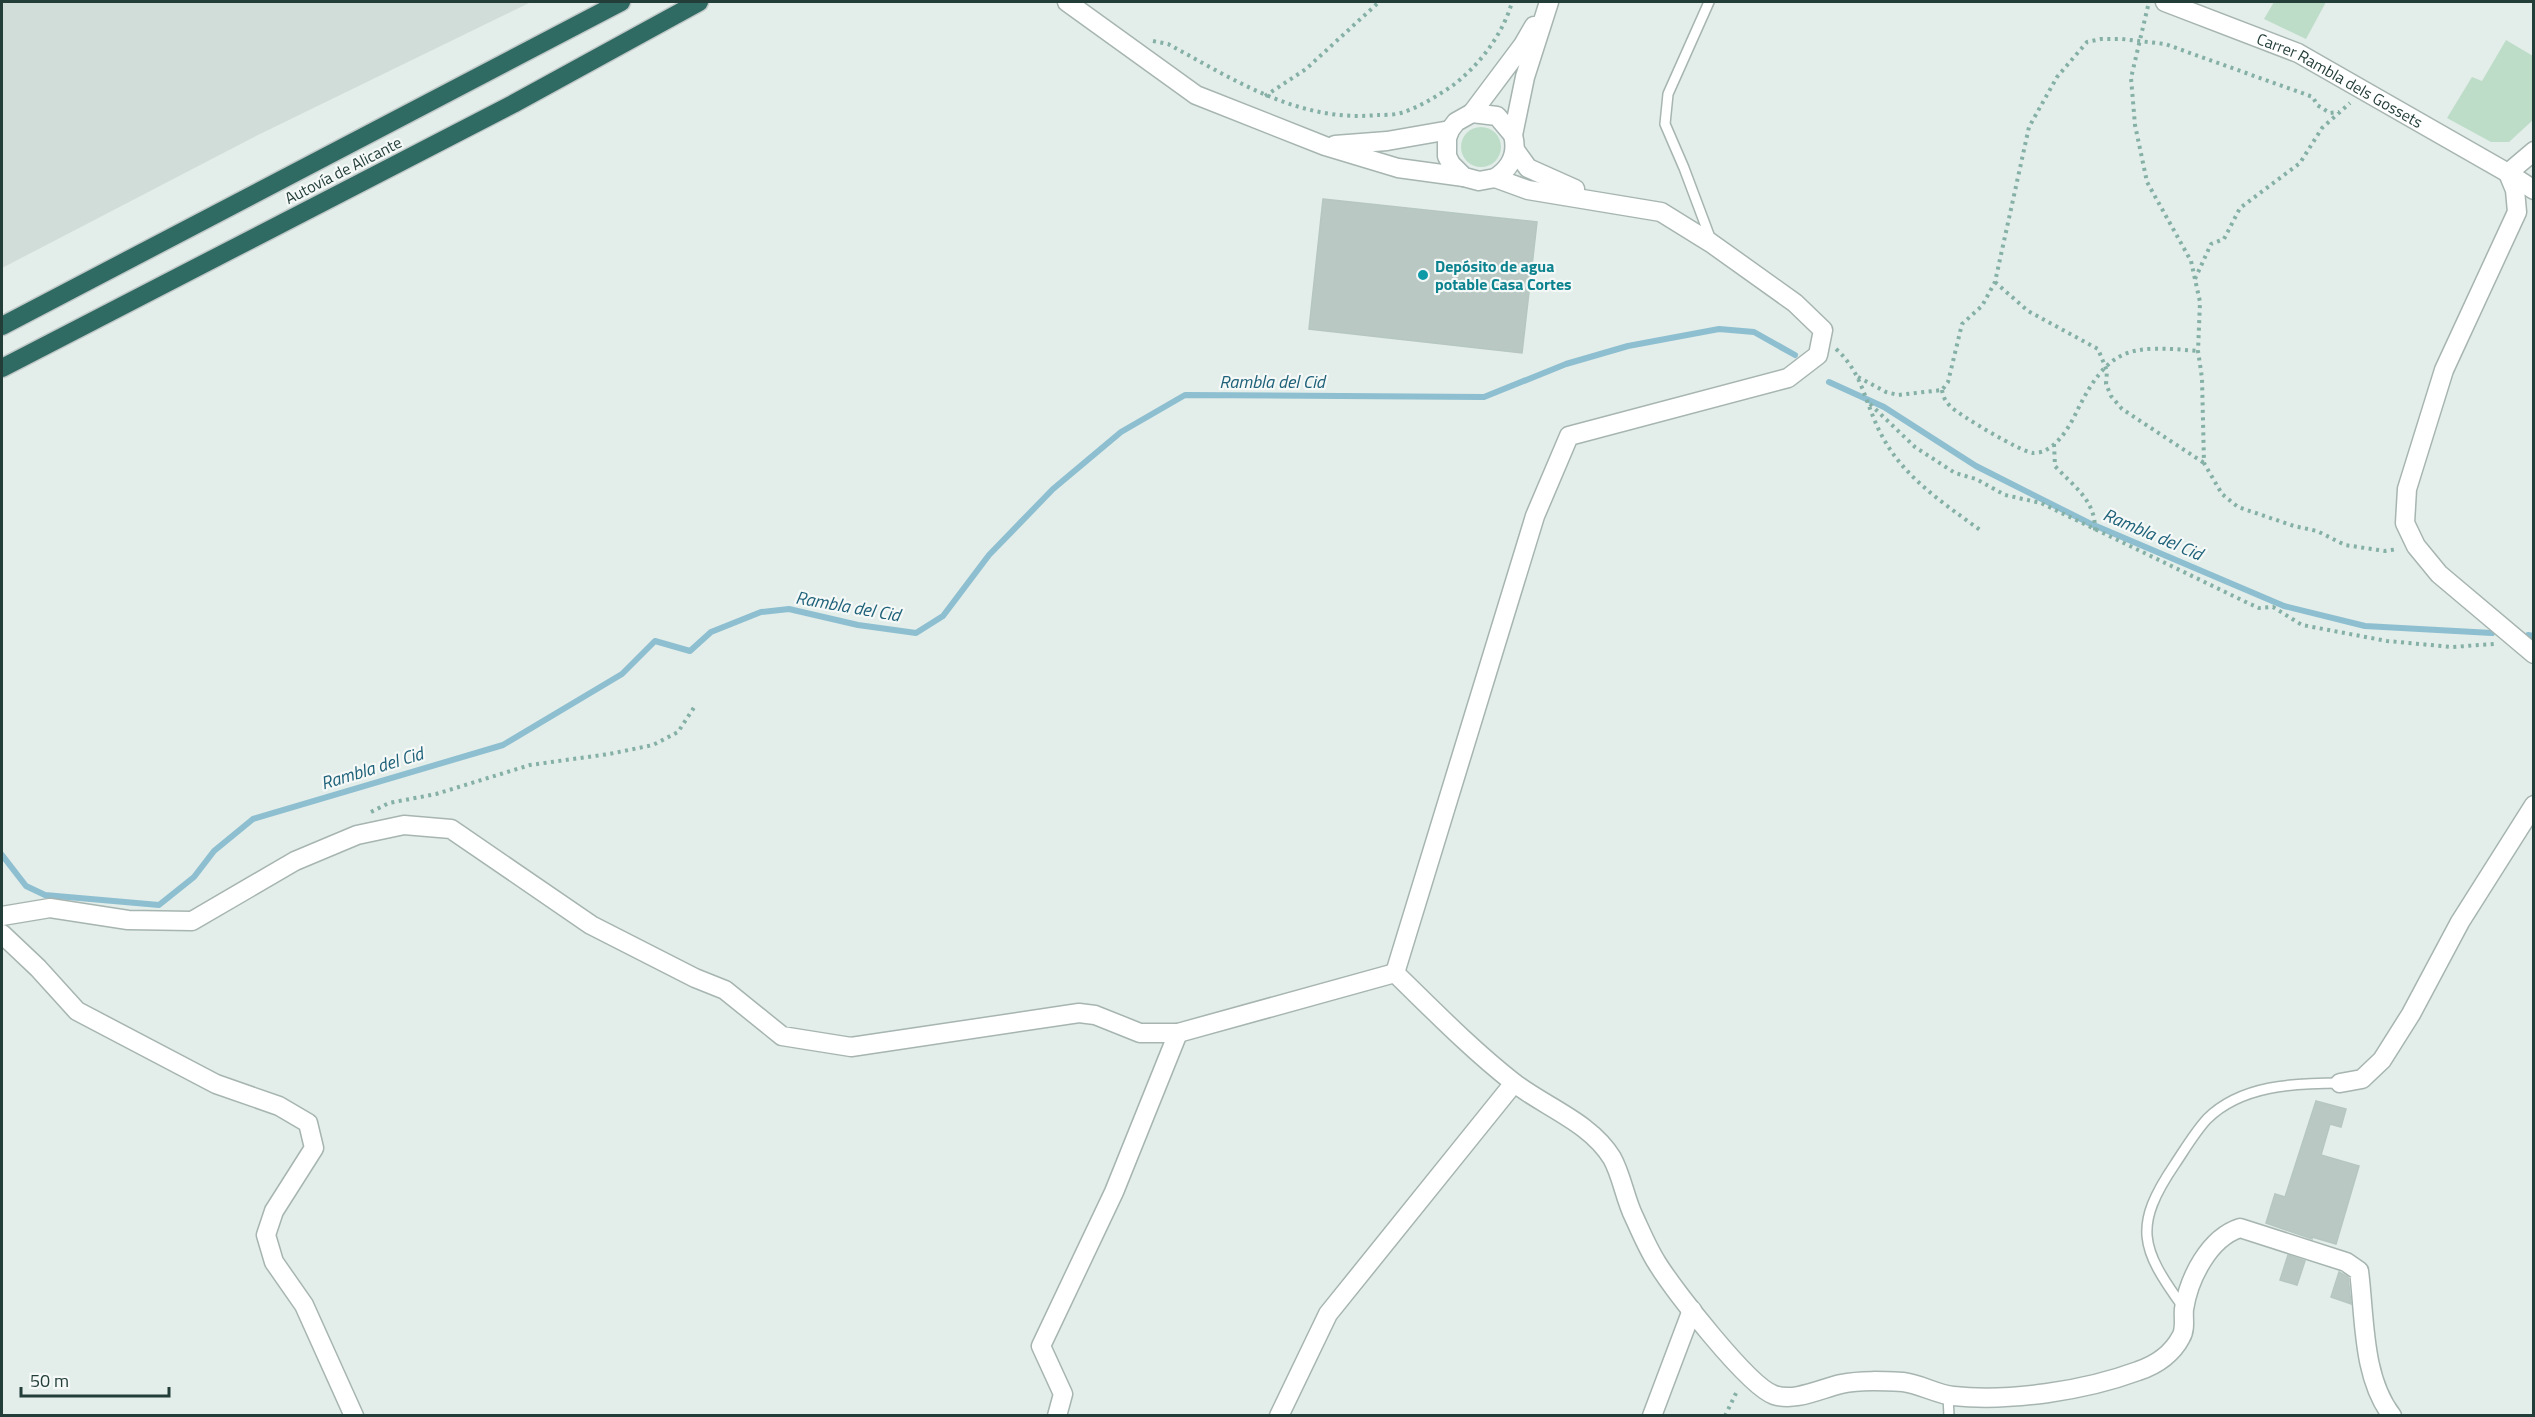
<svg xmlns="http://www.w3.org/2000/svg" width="2535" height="1417" viewBox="0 0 2535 1417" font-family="'Titillium Web',sans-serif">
<rect width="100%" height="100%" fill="#e3ede9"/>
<path fill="#d1ddd9" d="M 2,2 L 531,2 L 258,135 L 2,268 Z"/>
<path fill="#bdddc9" d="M 2274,2 L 2326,2 L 2306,39 L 2264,19 Z
M 2506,40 L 2533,56 L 2533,120 L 2509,142 L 2491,142 L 2447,118 L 2472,77 L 2482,81 Z
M1461 147a20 20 0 1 1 40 0a20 20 0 1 1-40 0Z"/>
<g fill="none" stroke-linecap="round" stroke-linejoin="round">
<path stroke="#8dbfd0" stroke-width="6" d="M 1829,382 L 1884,407 L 1976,466 L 2089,523 L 2284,606 L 2365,626 L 2492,633
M 2528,635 L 2534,636
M 2,855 L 26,886 L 45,895 L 159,905 L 194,877 L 214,851 L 253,819 L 503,745 L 622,674 L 655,641 L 690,651 L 711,632 L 761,612 L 789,609 L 858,625 L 916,633 L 943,616 L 989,555 L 1053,489 L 1121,432 L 1185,395 L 1484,397 L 1566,364 L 1628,346 L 1719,329 L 1754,332 L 1795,355"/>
</g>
<path fill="#b9c8c3" stroke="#b6c6c1" stroke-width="1.5" d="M 1323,199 L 1537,222 L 1522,353 L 1309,329 Z
M 2316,1101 L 2346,1109 L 2341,1127 L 2330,1124 L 2321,1155 L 2359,1166 L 2336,1244 L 2312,1237 L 2312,1239 L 2266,1223 L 2275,1194 L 2285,1197 Z
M 2288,1255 L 2305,1261 L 2297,1285 L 2280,1280 Z
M 2339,1272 L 2348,1277 L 2351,1304 L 2331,1297 Z"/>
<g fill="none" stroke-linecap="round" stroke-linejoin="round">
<defs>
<path id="service" d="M 1709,2 L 1668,94 L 1665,124 L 1684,168 L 1711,240
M 2183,1307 C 2140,1248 2133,1226 2175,1164 C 2185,1149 2195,1132 2207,1119 C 2241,1085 2295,1083 2340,1083
M 1948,1396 L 1949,1416"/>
<g id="minor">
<path d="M 1067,2 L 1196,95 L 1325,146 L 1398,168 L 1464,177"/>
<path id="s1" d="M 2165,2 L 2298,53 L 2508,173 L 2534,190"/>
<path d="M 1335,145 L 1387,141 L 1450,130"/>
<path d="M 1515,150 L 1528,168 L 1575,189"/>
<path d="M 2508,173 L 2515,190 L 2517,212 L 2444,370 L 2407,489 L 2405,523 L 2416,546 L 2439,574 L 2534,654"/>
<path d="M 1495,178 C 1511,168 1518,154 1513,135 L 1497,116 L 1472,113 L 1456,122 L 1450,130 L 1447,138 L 1447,156 L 1451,164 L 1464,177 L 1479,181 L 1495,178 L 1528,190 L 1661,212 L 1711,243 L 1795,303 L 1823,330 L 1818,355 L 1788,378 L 1569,436 L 1535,516 L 1395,973 C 1433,1010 1471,1049 1513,1082 C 1545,1107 1590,1122 1612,1158 C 1622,1176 1625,1199 1634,1217 C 1641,1232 1648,1249 1657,1263 C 1673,1289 1748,1386 1774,1395 C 1795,1402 1820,1389 1841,1384 C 1861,1380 1882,1381 1903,1382 C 1920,1384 1936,1394 1953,1396 C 2009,1402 2084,1391 2138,1371 C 2156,1365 2172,1354 2181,1337 C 2186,1329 2183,1317 2184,1309 C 2189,1278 2209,1238 2240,1228 L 2346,1262 L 2359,1271 C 2365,1318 2362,1377 2392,1416"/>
<path d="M 2,916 L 50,908 L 128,920 L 192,921 L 295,861 L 357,835 L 404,825 L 451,829 L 591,925 L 695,978 L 725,990 L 782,1036 L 851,1047 L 1079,1013 L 1095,1015 L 1140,1033 L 1178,1033 L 1395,973"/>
<path d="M 2,934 L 38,968 L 77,1011 L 216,1084 L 279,1106 L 308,1123 L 314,1148 L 274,1211 L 266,1235 L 274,1262 L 304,1305 L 354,1416"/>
<path d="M 2340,1083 L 2362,1079 L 2382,1060 L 2411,1014 L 2460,922 L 2534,805"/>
<path d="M 1057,1416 L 1063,1394 L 1041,1346 L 1114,1192 L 1178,1033"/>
<path d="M 1279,1416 L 1328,1314 L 1514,1083"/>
<path d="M 1652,1416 L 1692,1310"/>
</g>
<path id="tertiary" d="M 1472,113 L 1523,45 L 1534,26
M 1513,135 L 1525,77 L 1549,2
M 2508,173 L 2534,151"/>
<path id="motorway" d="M 2,326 L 621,2
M 2,368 L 513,104 L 699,2"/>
</defs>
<use href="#service" stroke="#a6b5b1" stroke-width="12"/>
<use href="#minor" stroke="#a6b5b1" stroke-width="21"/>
<use href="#tertiary" stroke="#a6b5b1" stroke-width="21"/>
<use href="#motorway" stroke="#c1c9c8" stroke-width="21"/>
<path stroke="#84b0a6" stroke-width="4" stroke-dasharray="3 4.5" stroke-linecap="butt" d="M 2148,6 L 2131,78 L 2135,125 L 2147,182 L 2191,261 L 2200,302 L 2198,351 L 2202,378 L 2204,463 L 2222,494 L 2238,507 L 2294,526 L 2317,531 L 2345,545 L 2385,551 L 2398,549
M 1153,41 L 1168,44 C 1233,79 1299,123 1377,115 C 1385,115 1396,115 1404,112 C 1421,106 1437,96 1452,86 C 1479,66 1503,34 1512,2
M 1265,96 L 1306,69 L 1379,2
M 2195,279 L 2211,244 L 2224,239 L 2240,208 L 2300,163 L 2322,128 L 2350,103
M 1995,282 L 2028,311 L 2098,349 L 2107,371 L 2106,384 L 2111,396 L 2122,409 L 2204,463
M 1836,349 C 1863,373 1865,404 1881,434 C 1903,477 1942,502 1980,530
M 1858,377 L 1886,392 L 1898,395 L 1942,390 L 1948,382 L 1962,324 L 1982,306 L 1995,282 L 2029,127 L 2057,77 L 2087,42 L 2101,39 L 2122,39 L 2165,44 L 2313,97 L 2317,105 L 2330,113 L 2339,112
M 1942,390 C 1943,396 1945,401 1950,406 C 1959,415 2021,452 2033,453 C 2036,453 2044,452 2046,450 C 2060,443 2071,424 2077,411 C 2109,346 2130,345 2198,351
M 1870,404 L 1915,447 L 1955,473 L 1976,479 L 2005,495 L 2041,503 L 2250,604 L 2259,608 L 2273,607 L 2302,625 L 2387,641 L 2452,647 L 2494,644
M 2054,444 L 2055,466 C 2074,487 2096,500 2095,531
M 371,812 L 389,803 L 436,794 L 530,765 L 609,754 L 653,745 L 678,732 L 695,706
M 1725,1416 L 1738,1389"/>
<use href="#service" stroke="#fff" stroke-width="9"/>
<use href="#minor" stroke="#fff" stroke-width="18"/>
<use href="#tertiary" stroke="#fff" stroke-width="18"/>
<use href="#motorway" stroke="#2f6a63" stroke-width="18"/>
</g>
<circle fill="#0f9aa8" stroke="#f4f9f7" stroke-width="2" cx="1423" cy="275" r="6"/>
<g text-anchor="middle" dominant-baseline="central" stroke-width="4.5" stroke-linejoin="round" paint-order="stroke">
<g font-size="16" fill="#233e39" stroke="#f4f9f7">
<text stroke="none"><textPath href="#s1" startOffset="192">Carrer Rambla dels Gossets</textPath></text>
<text transform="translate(343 170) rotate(-27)">Autovía de Alicante</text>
</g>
<g font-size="16" font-weight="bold" fill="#0d838f" stroke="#f4f9f7" text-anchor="start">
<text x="1435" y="266">Depósito de agua<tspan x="1435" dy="18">potable Casa Cortes</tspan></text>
</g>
<g font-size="18" font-style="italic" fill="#1e6179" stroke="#f4f9f7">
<text x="1272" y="381">Rambla del Cid</text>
<text transform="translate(2153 534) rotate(23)">Rambla del Cid</text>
<text transform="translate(848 606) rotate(10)">Rambla del Cid</text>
<text transform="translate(372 768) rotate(-17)">Rambla del Cid</text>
</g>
</g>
<rect width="2535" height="1417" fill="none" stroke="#233e39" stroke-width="6"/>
<path d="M21 1387v9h148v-9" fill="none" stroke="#233e39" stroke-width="3"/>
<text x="30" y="1387" font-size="18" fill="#233e39" stroke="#f4f9f7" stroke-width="4.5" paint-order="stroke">50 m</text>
</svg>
